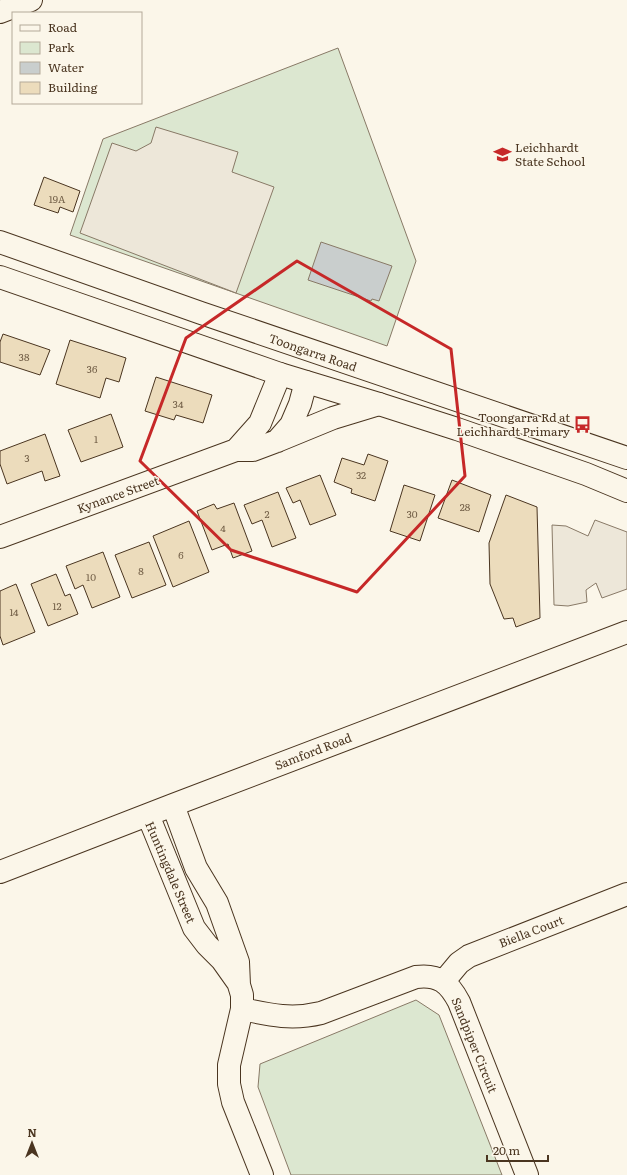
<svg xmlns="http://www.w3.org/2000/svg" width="627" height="1175" viewBox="0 0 627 1175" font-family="Literata,serif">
<rect width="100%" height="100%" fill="#fbf6e9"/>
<path fill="#dce7d0" stroke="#887966" d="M 338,48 L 416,261 L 387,346 L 70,235 L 103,139 Z
M 416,1000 L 439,1015 L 502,1175 L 291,1175 L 258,1087 L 260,1064 Z"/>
<path fill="#ede7d9" stroke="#887966" d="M 156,127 L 238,152 L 232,172 L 274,187 L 236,293 L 80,233 L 112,143 L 136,151 L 151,143 Z
M 595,520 L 627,532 L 627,589 L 602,598 L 596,583 L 586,590 L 587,602 L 568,606 L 554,605 L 552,525 L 566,526 L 588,536 Z"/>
<path fill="#c9cecd" stroke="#887966" d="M 321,242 L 392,266 L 379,301 L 372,299 L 371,301 L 308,280 Z"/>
<path fill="#ecdcbc" stroke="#4a3520" d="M 44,177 L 80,191 L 73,212 L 60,207 L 58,213 L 34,205 Z
M 3,334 L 50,350 L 40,375 L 0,362 L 0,342 Z
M 70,340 L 126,358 L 119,382 L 106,378 L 100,398 L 56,384 Z
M 156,377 L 212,395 L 203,423 L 176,415 L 174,420 L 145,411 Z
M 111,414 L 123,447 L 81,462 L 68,430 Z
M 45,434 L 60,476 L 45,481 L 42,471 L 7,484 L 0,464 L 0,451 Z
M 368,454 L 388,461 L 375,501 L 351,493 L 352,489 L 334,482 L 342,458 L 364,465 Z
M 320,475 L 336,515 L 310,525 L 300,500 L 293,503 L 286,488 Z
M 452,480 L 491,495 L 479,532 L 438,518 Z
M 404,485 L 435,495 L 420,541 L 390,531 Z
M 278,492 L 296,538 L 272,547 L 262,520 L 252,524 L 244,505 Z
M 506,495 L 537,507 L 540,618 L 516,627 L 513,618 L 504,619 L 490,584 L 489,543 Z
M 234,503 L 252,551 L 233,558 L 228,544 L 212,550 L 197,511 L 214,504 L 217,509 Z
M 189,521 L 209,572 L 173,587 L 153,536 Z
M 149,542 L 166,585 L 132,598 L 115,555 Z
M 103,552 L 120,597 L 92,608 L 83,585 L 75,589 L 66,566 Z
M 56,574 L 65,596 L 70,594 L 78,614 L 48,626 L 31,584 Z
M 16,584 L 35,632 L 3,645 L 0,636 L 0,591 Z"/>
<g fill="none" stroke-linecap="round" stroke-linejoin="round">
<defs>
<path id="minor" d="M 0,12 L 31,0
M 277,441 L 291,425 L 300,404 L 306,382
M 236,450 L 260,423 L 280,374
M 0,537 L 236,450 L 253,450 L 277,441 L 333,418 L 379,404
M 173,805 L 196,868 L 217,903 L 238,962 L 239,985 L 242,995 L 242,1009 L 229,1065 L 229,1084 L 233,1102 L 262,1175
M 148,815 L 194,928 L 207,945 L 222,960 L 239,984
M 0,872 L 173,805 L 627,632
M 444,981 L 459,963 L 469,956 L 627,894
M 242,1009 C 270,1015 292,1020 321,1013 L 416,977 C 439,974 449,983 459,1002 L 527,1175"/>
<path id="major" d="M 0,242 L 201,313 L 627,458
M 0,277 L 280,374 L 379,404 L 457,429 L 586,474 L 627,491"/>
</defs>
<use href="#minor" stroke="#4a3520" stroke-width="24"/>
<use href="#major" stroke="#4a3520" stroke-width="24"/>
<use href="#minor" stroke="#fbf6e9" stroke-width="22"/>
<use href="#major" stroke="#fbf6e9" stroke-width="22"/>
</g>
<path fill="none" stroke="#c62828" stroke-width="3" stroke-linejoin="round" d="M 297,261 L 451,349 L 465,476 L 357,592 L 231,550 L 140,461 L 186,338 Z"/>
<defs>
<symbol id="school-bare" viewBox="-9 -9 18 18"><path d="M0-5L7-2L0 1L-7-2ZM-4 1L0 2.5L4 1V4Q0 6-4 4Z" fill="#c62828" stroke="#fbf6e9" stroke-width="2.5" paint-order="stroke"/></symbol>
<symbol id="bus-bare" viewBox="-9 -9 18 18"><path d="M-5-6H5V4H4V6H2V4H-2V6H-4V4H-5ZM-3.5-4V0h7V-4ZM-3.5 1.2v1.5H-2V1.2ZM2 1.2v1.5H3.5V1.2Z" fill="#c62828" stroke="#fbf6e9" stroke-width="2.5" paint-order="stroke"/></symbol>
</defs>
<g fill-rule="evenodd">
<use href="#school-bare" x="490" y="142" width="25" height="25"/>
<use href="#bus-bare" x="570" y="412" width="25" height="25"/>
</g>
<g text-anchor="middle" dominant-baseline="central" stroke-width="3" stroke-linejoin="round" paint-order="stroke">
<g font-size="10" fill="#725f47">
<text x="57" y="198">19A</text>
<text x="24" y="356">38</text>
<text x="92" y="368">36</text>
<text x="178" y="403">34</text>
<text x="96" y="438">1</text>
<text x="27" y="457">3</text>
<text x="361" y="474">32</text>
<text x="465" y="506">28</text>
<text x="267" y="513">2</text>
<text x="412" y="513">30</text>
<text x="223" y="527">4</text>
<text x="181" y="554">6</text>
<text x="141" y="570">8</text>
<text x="91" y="576">10</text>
<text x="57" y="605">12</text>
<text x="14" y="611">14</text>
</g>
<g font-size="12" fill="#4a3520" stroke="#fbf6e9" text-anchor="start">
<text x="515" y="147">Leichhardt<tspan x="515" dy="14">State School</tspan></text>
<text x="570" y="417" text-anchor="end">Toongarra Rd at<tspan x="570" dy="14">Leichhardt Primary</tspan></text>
</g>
<g font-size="12" fill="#4a3520" stroke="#fbf6e9">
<text transform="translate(313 352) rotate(19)">Toongarra Road</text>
<text transform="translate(118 494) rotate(-20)">Kynance Street</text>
<text transform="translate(313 751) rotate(-21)">Samford Road</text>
<text transform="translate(171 872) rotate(67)">Huntingdale Street</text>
<text transform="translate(531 931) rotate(-21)">Biella Court</text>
<text transform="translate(475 1045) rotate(68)">Sandpiper Circuit</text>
</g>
</g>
<rect x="12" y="12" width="130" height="92" fill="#fbf6e9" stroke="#b4a999"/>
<rect x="20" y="25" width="20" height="6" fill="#fbf6e9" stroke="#b4a999"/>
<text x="48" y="32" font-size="12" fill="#4a3520">Road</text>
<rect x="20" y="42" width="20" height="12" fill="#dce7d0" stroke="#b4a999"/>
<text x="48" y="52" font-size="12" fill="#4a3520">Park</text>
<rect x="20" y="62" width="20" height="12" fill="#c9cecd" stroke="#b4a999"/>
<text x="48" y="72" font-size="12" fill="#4a3520">Water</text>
<rect x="20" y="82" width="20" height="12" fill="#ecdcbc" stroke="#b4a999"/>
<text x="48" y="92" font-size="12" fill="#4a3520">Building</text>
<g transform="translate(32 1143)" stroke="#fbf6e9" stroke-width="3" paint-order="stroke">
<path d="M0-3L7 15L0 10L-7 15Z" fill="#4a3520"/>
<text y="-6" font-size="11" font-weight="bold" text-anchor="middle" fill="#4a3520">N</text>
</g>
<path d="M487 1155v6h61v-6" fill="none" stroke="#4a3520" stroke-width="2"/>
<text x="493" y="1155" font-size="12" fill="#4a3520" stroke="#fbf6e9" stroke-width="3" paint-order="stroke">20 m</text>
</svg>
